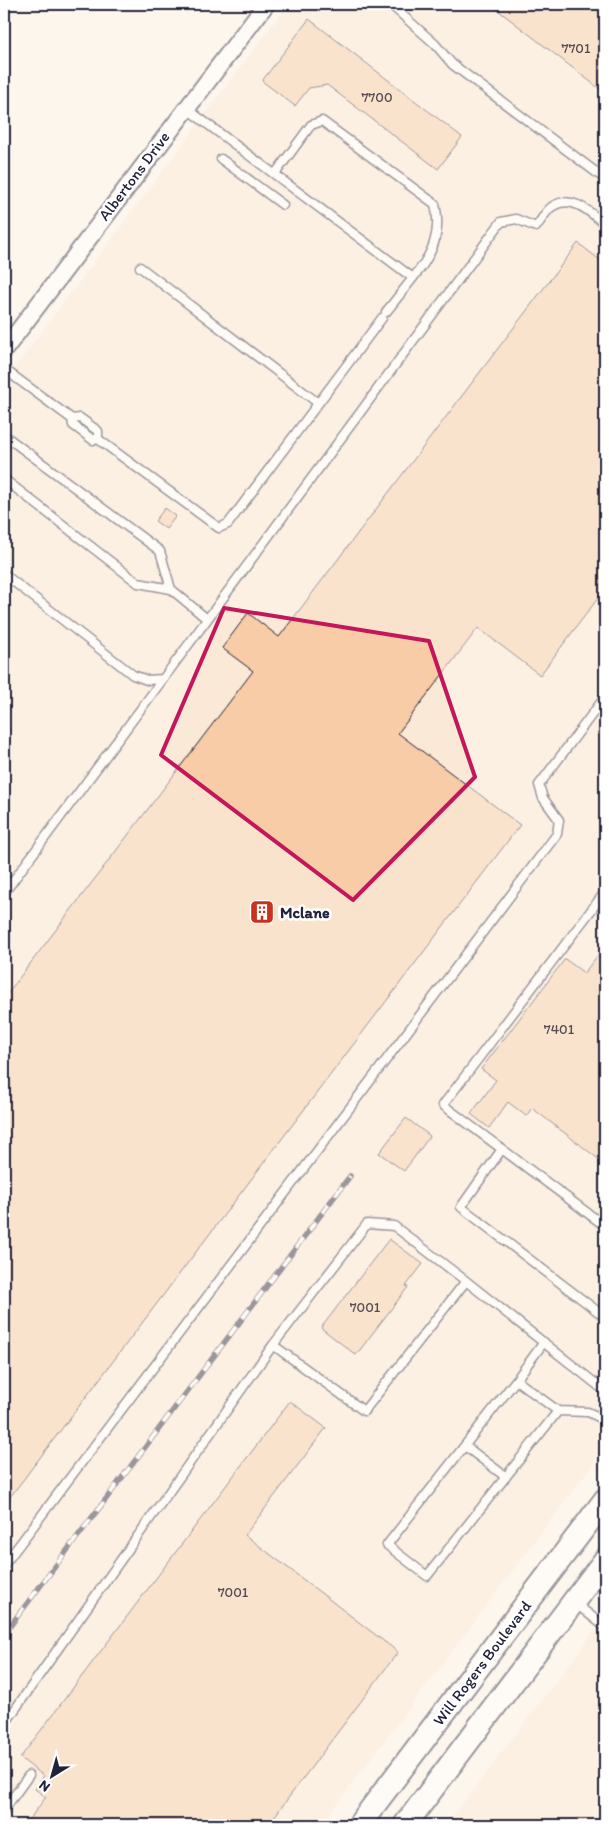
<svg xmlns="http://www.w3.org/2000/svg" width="609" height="1829" viewBox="0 0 609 1829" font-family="Itim,sans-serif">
<rect width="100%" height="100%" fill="#fdf5ed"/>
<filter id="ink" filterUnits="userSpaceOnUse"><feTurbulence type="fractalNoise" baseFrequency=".02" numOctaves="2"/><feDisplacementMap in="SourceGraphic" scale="10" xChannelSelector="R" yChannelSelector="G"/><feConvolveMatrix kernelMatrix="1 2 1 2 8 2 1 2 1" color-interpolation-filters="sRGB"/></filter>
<g filter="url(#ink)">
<path fill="#fbe9d8" d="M 288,4 L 605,4 L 605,1448 L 321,1825 L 4,1825 L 4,382 Z
M 605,1617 L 605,1825 L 446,1825 L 593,1633 Z"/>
<path fill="#f7cca6" stroke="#22223b" d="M 490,4 L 605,4 L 605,93 Z
M 309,19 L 462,137 L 438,169 L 327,85 L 309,88 L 295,106 L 262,81 Z
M 578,243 L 605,264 L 605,589 L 540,675 L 478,628 L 398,733 L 520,825 L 4,1505 L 4,998 L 253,671 L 222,648 L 248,613 L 279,637 Z
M 165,508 L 176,516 L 166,529 L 155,521 Z
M 605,946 L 605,1164 L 532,1108 L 526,1116 L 508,1102 L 489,1128 L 471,1114 L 496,1080 L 481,1069 L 565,959 L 584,973 Z
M 406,1118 L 430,1136 L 404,1171 L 379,1153 Z
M 389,1239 L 423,1264 L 406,1286 L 408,1287 L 356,1355 L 321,1328 Z
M 290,1401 L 326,1428 L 245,1535 L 398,1652 L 268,1825 L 25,1825 L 46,1797 L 35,1789 L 44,1776 L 20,1758 Z"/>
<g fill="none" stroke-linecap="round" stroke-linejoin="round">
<defs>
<path id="lane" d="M 390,4 L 435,44 L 452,64 L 605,179
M 186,108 L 413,278 L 386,312
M 221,159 L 283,205
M 275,174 L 311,125 L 322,121 L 435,204 C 442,234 432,255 413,278
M 140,267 L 318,403
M 4,369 L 72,419 L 73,425 L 93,440 L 98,439 L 98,431 L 80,418 L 72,419
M 4,435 L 160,551 L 171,589 L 138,583 L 4,479
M 98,439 L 219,528 L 228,524 L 382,318
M 4,574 L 133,675 L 147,680 L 163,679 L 501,222 L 516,219 L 536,227 C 541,221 546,210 553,206 C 572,194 591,213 605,224
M 171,589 L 207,619
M 605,892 L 443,1105 L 605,1226
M 4,893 L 163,679
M 502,1149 L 461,1207 L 605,1317
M 273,1345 L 364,1411 L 466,1281
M 516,1380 L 544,1342
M 558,1411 L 427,1576 L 387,1545 L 516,1380 L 558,1411 L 588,1412 L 605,1420
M 465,1446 L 506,1477
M 4,1565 L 557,834 L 559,820 L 543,798 L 539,785 L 605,697
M 575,1603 L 605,1627
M 4,1725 L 273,1345 L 367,1224 L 394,1226 L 466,1281 L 605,1391
M 4,1810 L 29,1775"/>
<path id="street" d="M 4,350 L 266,4"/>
<path id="secondary" d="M 359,1825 L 605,1500
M 405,1825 L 605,1560"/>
</defs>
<use href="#lane" stroke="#22223b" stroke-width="11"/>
<use href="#street" stroke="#22223b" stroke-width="20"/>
<use href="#secondary" stroke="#22223b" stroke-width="26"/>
<use href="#lane" stroke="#fff" stroke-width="8"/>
<use href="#street" stroke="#fff" stroke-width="16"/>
<use href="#secondary" stroke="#fff" stroke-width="22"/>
<defs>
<path id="rail" d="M 4,1634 L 350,1176"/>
</defs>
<use href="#rail" stroke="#22223b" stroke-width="5.5"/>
<use href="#rail" stroke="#fff" stroke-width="4" stroke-dasharray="11" stroke-linecap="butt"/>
</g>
</g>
<path d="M0 0H609V1829H0ZM 224,608 L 429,641 L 475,777 L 353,900 L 161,755 Z" fill="#fdf5ed" fill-opacity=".55" fill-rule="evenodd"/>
<path fill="none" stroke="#c2185b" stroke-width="4" stroke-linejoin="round" d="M 224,608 L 429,641 L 475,777 L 353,900 L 161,755 Z"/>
<defs>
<symbol id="building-square" viewBox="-11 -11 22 22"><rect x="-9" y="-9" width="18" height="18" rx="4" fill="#c8321e" stroke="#fff"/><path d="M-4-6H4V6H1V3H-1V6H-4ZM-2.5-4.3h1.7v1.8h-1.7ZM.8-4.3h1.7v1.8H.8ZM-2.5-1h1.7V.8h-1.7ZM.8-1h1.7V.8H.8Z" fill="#fff"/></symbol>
</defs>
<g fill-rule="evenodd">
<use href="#building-square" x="248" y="898" width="28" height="28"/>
</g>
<g text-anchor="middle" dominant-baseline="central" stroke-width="5" stroke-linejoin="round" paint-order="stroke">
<g font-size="14" fill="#574c56">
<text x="576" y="48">7701</text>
<text x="377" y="97">7700</text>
<text x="559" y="1029">7401</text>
<text x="365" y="1307">7001</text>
<text x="233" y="1592">7001</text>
</g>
<g font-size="16" fill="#22223b" stroke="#fff">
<text transform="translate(134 176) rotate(-53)">Albertons Drive</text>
<text transform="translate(482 1663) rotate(-53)">Will Rogers Boulevard</text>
</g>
<g font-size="16" font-weight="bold" fill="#22223b" stroke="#fff" text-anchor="start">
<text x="280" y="912">Mclane</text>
</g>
</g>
<rect width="609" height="1829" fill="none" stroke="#fff" stroke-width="20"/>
<rect x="10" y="10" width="589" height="1809" fill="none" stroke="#22223b" stroke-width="2" filter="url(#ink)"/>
<g transform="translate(52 1776) rotate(217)" stroke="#ffffff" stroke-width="4" paint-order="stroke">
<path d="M0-4L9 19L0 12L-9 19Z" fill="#22223b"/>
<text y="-8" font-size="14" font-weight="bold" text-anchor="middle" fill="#22223b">N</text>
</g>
</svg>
